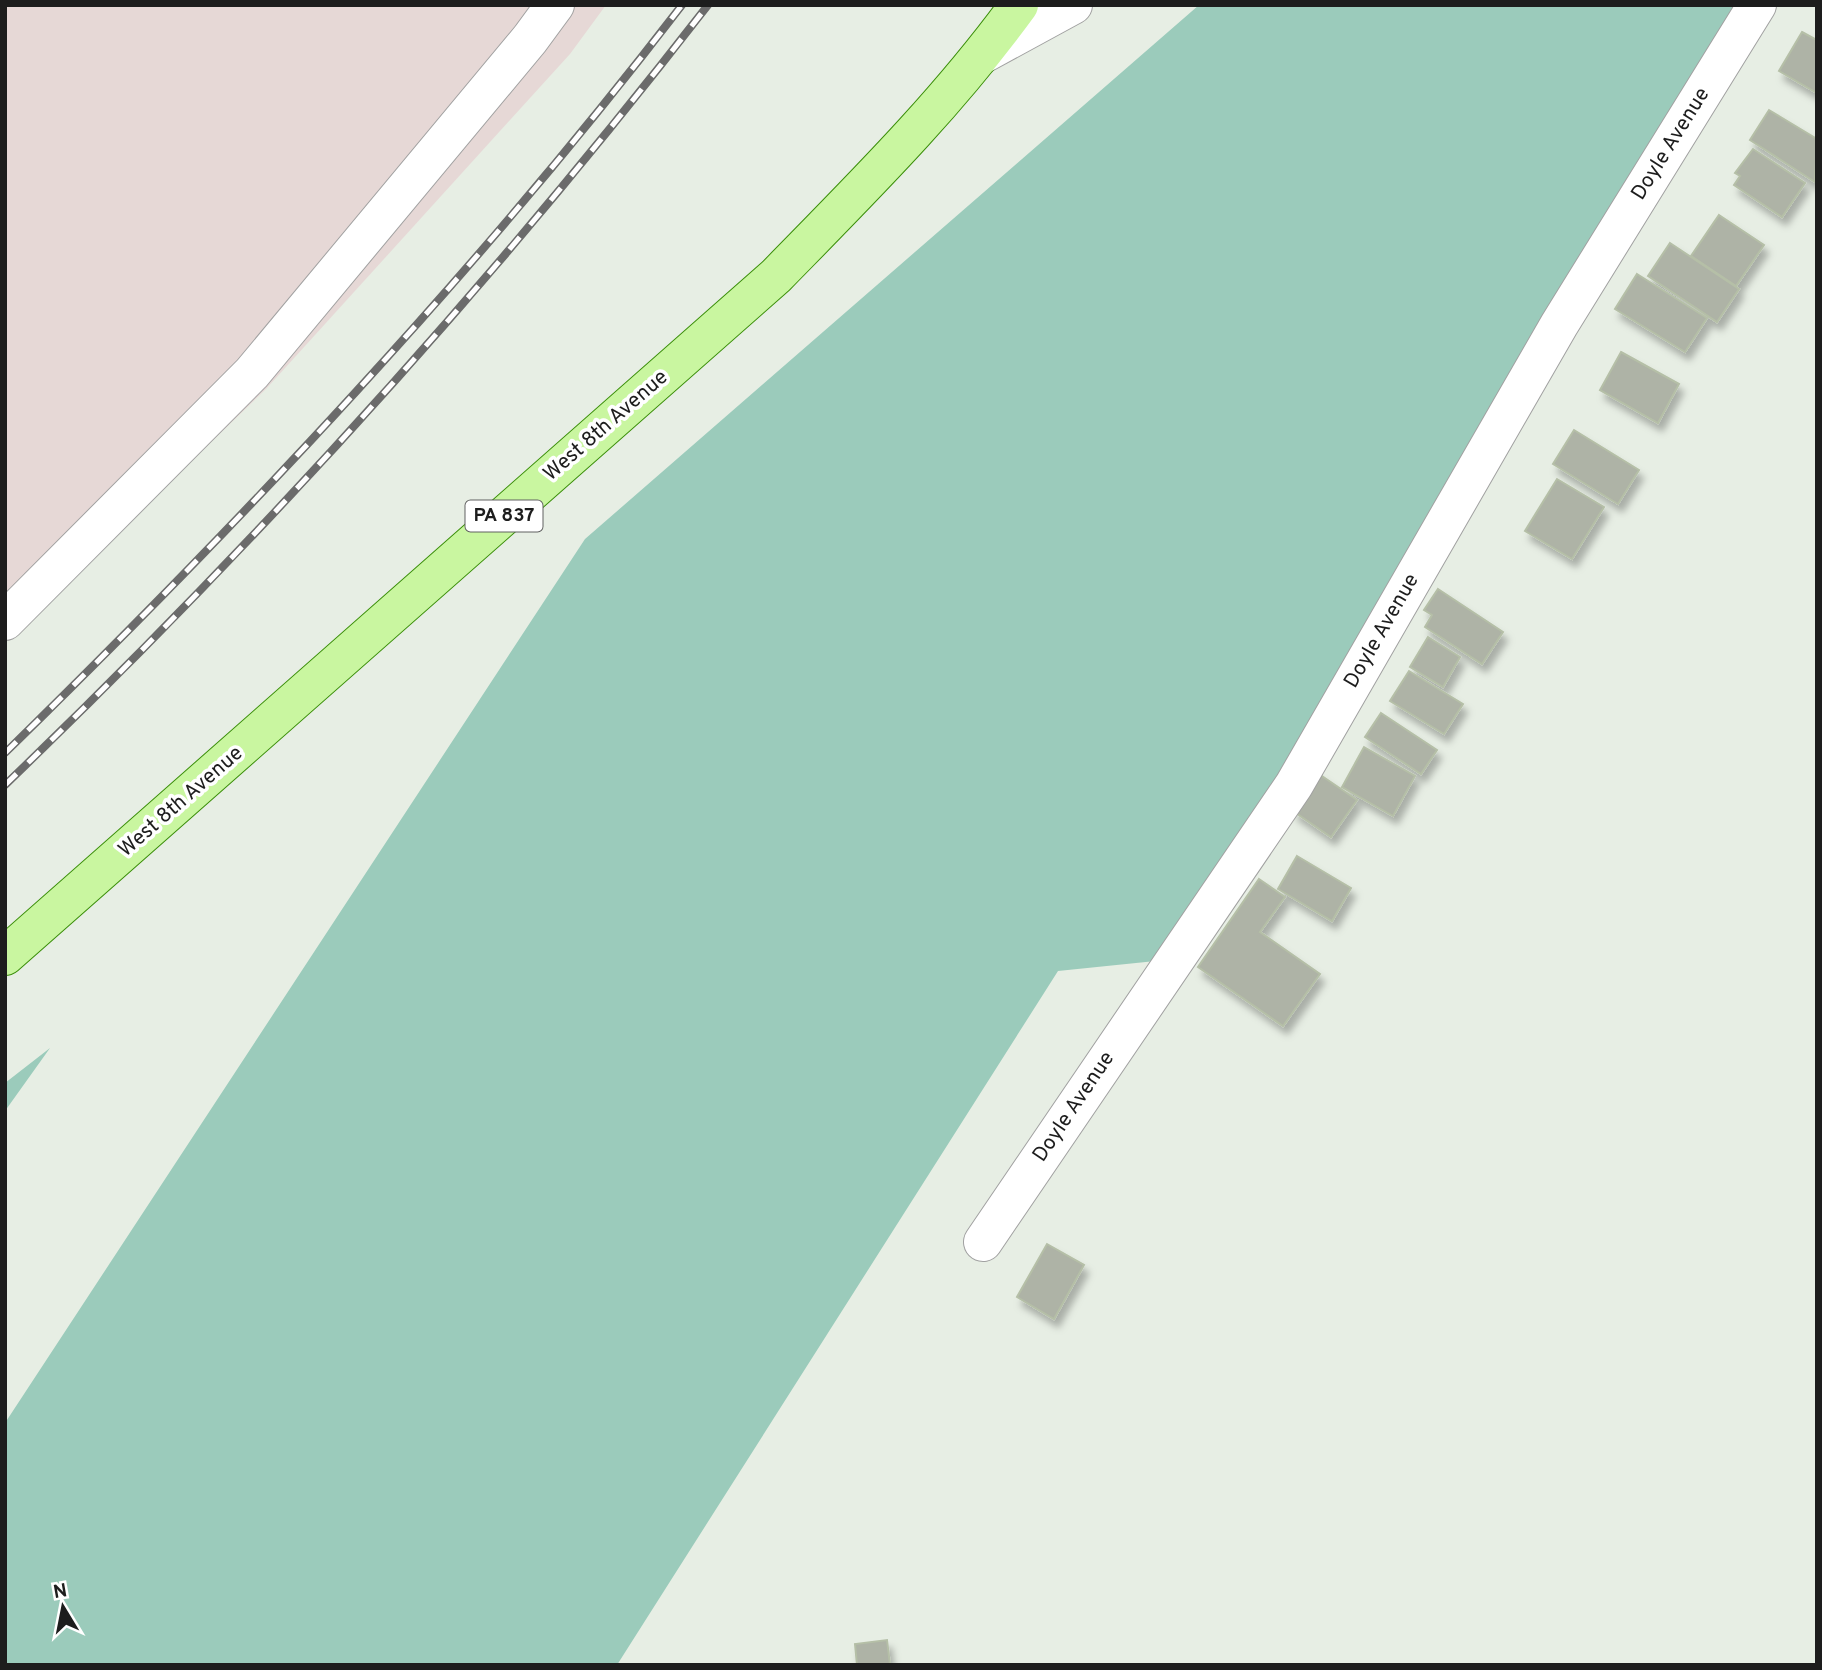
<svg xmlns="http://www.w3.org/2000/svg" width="1822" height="1670" viewBox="0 0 1822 1670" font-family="Overpass,sans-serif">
<defs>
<filter id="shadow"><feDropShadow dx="4.5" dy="8" stdDeviation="3.5" flood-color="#0004"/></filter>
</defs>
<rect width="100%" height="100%" fill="#e7eee4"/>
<path fill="#e6d8d6" d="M 5,5 L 606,5 L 570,54 L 266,389 L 5,641 Z"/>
<path fill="#9bcbbb" d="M 1199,5 L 1764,5 L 1175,959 L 1058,971 L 617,1665 L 5,1665 L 5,1423 L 585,539 Z
M 50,1048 L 5,1111 L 5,1083 Z"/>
<path fill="#aeb3a6" stroke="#b5bfa7" stroke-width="2" filter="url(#shadow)" d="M 1802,32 L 1817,40 L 1817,93 L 1779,71 Z
M 1769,110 L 1817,139 L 1815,182 L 1750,140 Z
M 1753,149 L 1805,183 L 1782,217 L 1734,185 L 1740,176 L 1735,173 Z
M 1719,215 L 1764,245 L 1736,286 L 1691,256 Z
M 1670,243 L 1739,289 L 1717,322 L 1648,276 Z
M 1637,274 L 1707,318 L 1685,352 L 1615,309 Z
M 1621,352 L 1679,384 L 1658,423 L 1600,390 Z
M 1574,430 L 1639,470 L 1618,504 L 1553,464 Z
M 1557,479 L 1604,507 L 1572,559 L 1525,531 Z
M 1438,589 L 1503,632 L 1482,664 L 1425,627 L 1432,615 L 1424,610 Z
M 1428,637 L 1460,657 L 1443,687 L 1410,667 Z
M 1409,671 L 1463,704 L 1444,734 L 1390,701 Z
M 1381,713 L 1437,750 L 1421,774 L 1365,737 Z
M 1364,747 L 1415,776 L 1393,816 L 1342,787 Z
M 1319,774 L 1357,800 L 1331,837 L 1293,811 Z
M 1297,856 L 1351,888 L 1332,921 L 1278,889 Z
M 1259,879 L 1285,897 L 1260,932 L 1320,974 L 1283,1026 L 1198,967 Z
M 1047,1244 L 1084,1265 L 1054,1319 L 1017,1297 Z
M 887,1640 L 890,1665 L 857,1665 L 855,1644 Z"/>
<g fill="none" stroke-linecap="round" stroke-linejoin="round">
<defs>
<path id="minor" d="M 983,54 L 1073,5
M 5,621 L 252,373 L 530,39 L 555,5
M 983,1242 L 1294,785 L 1559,325 L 1757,5"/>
<path id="major" d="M 5,956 L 776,276 C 861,189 947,104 1019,5"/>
</defs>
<use href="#minor" stroke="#a1a1a1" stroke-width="40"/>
<use href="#major" stroke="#3a8e09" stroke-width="40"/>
<use href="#minor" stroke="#fff" stroke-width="38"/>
<use href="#major" stroke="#c9f6a0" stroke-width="38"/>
<defs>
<path id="rail" d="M 5,753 C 245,518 477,272 682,5
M 5,785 C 258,542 493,282 708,5"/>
</defs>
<use href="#rail" stroke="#6b6b6b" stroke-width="8"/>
<use href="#rail" stroke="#fff" stroke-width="5" stroke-dasharray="16" stroke-linecap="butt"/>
</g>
<g text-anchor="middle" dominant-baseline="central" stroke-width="7" stroke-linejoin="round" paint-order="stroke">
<rect fill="#fff" stroke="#616161" stroke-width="2" x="465.5" y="500.5" width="77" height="31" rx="5"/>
<g font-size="19" font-weight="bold" fill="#1d1d1d">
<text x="504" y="516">PA 837</text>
</g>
<g font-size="21" fill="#1d1d1d" stroke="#fff">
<text transform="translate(1671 144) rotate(-58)">Doyle Avenue</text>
<text transform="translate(606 426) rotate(-41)">West 8th Avenue</text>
<text transform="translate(1382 631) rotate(-60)">Doyle Avenue</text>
<text transform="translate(181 802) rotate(-41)">West 8th Avenue</text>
<text transform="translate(1074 1107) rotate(-56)">Doyle Avenue</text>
</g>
</g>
<rect width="1822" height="1670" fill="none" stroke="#1d1d1d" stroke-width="14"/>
<g transform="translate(63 1607) rotate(350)" stroke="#ffffff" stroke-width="5" paint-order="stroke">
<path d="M0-5L12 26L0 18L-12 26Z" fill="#1d1d1d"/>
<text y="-10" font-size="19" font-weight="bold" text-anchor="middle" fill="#1d1d1d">N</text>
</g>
</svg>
